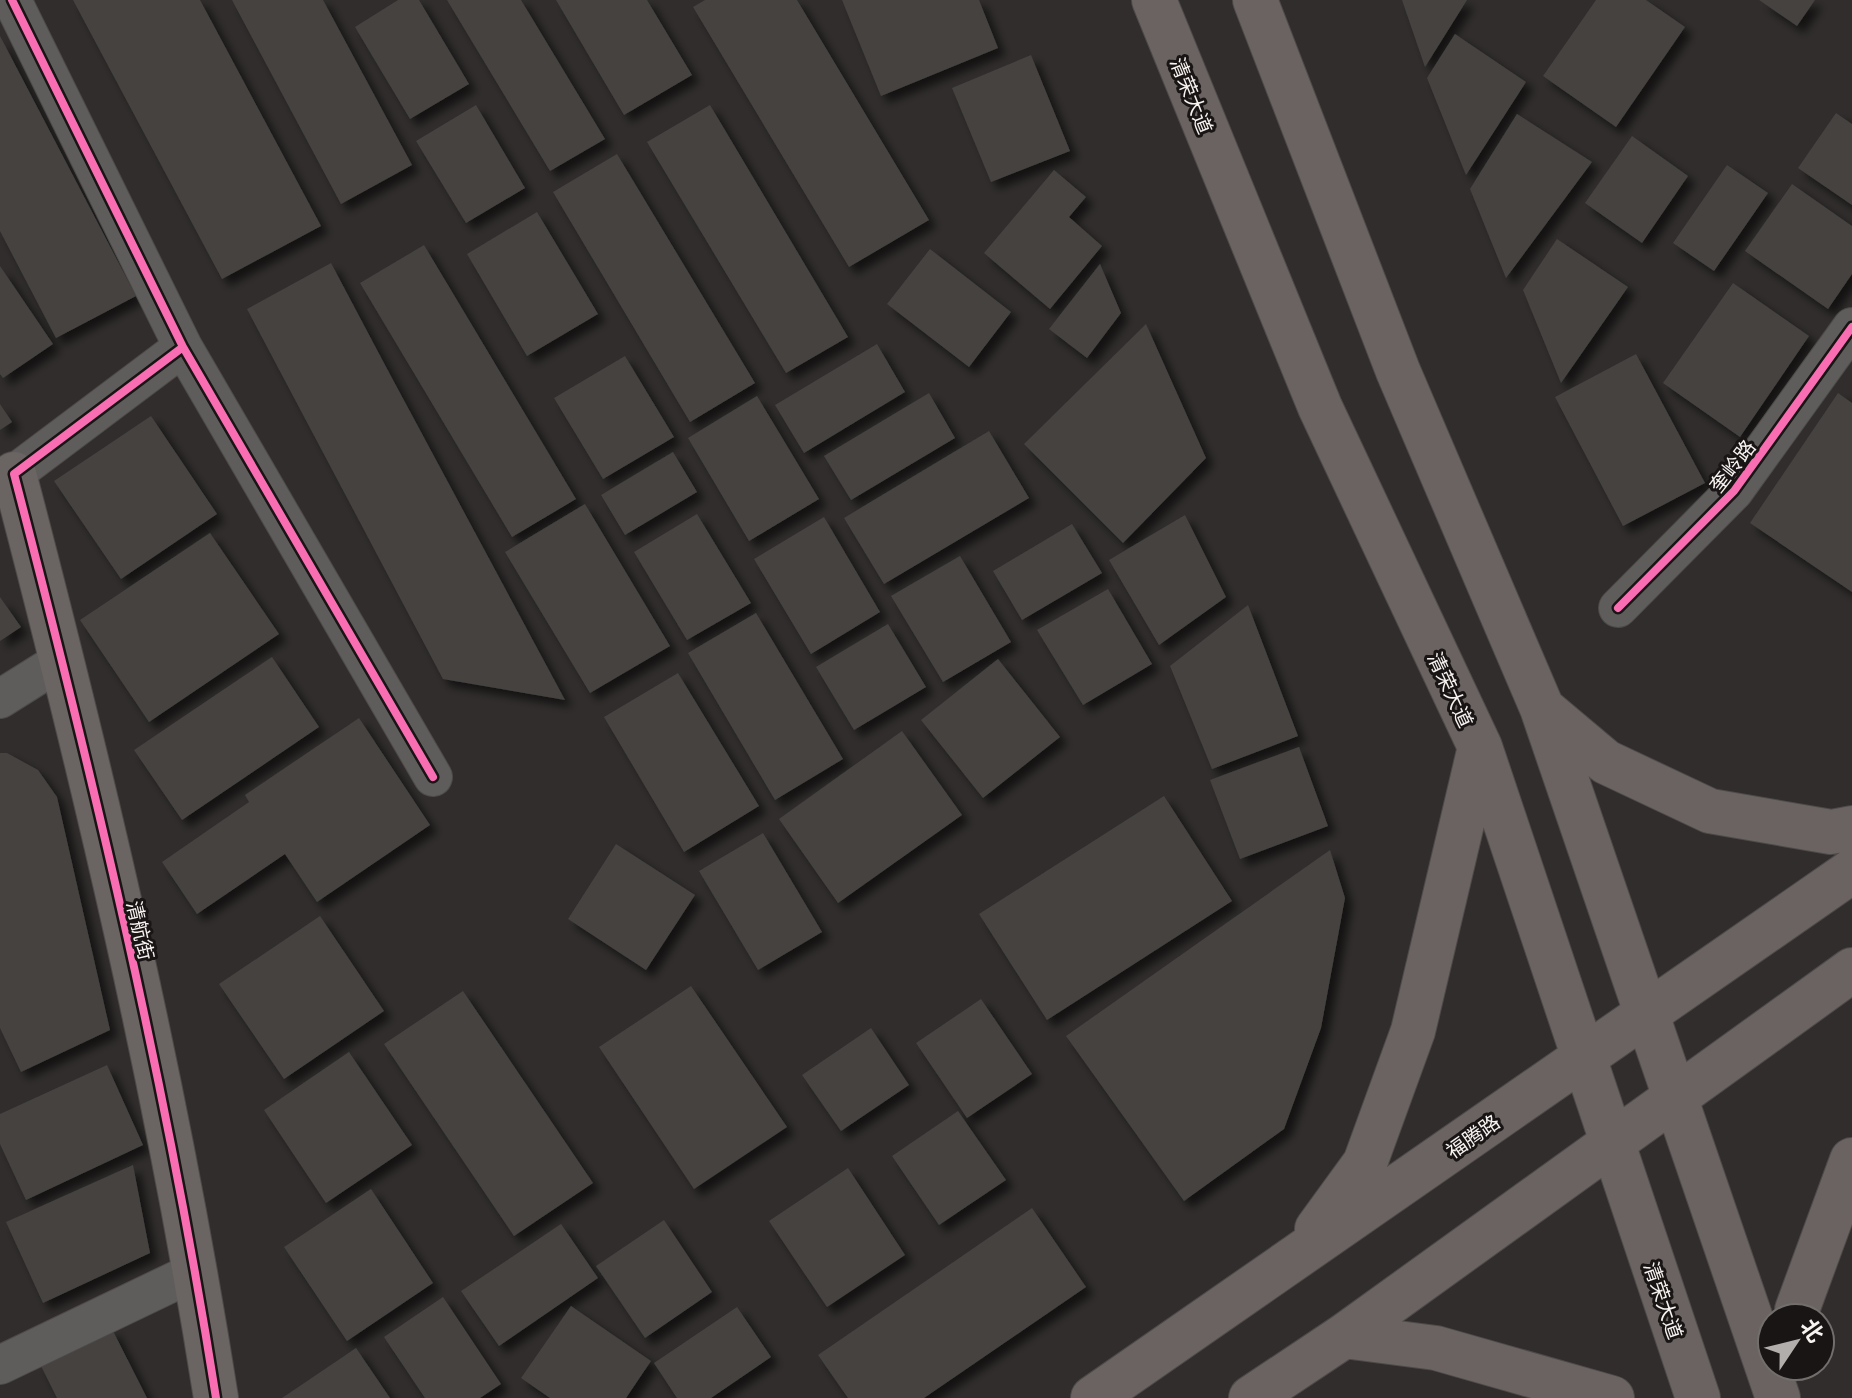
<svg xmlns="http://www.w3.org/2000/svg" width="1852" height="1398" viewBox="0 0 1852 1398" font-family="Literata,'Noto Sans SC',serif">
<defs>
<filter id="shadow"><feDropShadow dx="7" dy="7" stdDeviation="4" flood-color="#0009"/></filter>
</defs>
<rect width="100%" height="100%" fill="#302d2c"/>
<path fill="#444241" filter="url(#shadow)" d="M 73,0 L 200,0 L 321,226 L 222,279 Z
M 232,0 L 323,0 L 412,165 L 341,204 Z
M 398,0 L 419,0 L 469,84 L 410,119 L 355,27 Z
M 447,0 L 521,0 L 605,139 L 550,171 Z
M 556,0 L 647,0 L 692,75 L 624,115 Z
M 705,0 L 797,0 L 929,220 L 849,267 L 693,7 Z
M 842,0 L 979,0 L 998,48 L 881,96 Z
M 1402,0 L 1467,0 L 1425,67 Z
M 1596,0 L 1646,0 L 1685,27 L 1616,127 L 1543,76 Z
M 1759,0 L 1815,0 L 1797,26 Z
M 1455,34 L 1526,82 L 1466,175 L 1427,78 Z
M 0,36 L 136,296 L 56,338 L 0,231 Z
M 1031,55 L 1070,151 L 991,182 L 952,88 Z
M 476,105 L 525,188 L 466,223 L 416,141 Z
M 710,105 L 848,337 L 786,373 L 647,142 Z
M 1836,113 L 1852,124 L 1852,205 L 1798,168 Z
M 1517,114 L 1592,162 L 1506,278 L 1470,189 Z
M 1632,136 L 1688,176 L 1642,243 L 1585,203 Z
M 617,154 L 755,383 L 690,422 L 553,192 Z
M 1727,165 L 1768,193 L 1714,271 L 1673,243 Z
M 1054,170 L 1086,197 L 1069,217 L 1102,246 L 1050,309 L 984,253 Z
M 1792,184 L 1852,226 L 1852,274 L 1828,309 L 1745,251 Z
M 537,212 L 598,314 L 527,356 L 467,254 Z
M 1557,239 L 1628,287 L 1561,383 L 1523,290 Z
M 424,245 L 576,499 L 512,537 L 360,283 Z
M 930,249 L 1011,312 L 969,367 L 887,304 Z
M 331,263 L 385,365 L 565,700 L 443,679 L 247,309 Z
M 1100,264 L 1121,313 L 1087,358 L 1049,329 Z
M 0,266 L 53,344 L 3,378 L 0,374 Z
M 1733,283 L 1809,336 L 1740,437 L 1663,383 Z
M 1146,324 L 1206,458 L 1123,543 L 1024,444 Z
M 877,344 L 905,392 L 804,453 L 775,405 Z
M 1636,354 L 1705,483 L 1623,526 L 1555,397 Z
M 625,356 L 674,437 L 603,479 L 554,398 Z
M 929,393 L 955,438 L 851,500 L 824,456 Z
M 1838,393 L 1852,403 L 1852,592 L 1750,523 Z
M 757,396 L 819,499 L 749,541 L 688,438 Z
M 0,404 L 12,422 L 0,430 Z
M 151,416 L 217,514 L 121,579 L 54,481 Z
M 989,431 L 1029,498 L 884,584 L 844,518 Z
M 673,452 L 697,492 L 625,535 L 601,495 Z
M 585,504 L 670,646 L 590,693 L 505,552 Z
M 697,514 L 751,603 L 687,640 L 634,552 Z
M 1185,515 L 1226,597 L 1159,645 L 1109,560 Z
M 824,517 L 880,612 L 811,654 L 754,559 Z
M 1072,524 L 1102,573 L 1022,620 L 993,571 Z
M 210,533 L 279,634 L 149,722 L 80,620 Z
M 960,556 L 1011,642 L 943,682 L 891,596 Z
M 1108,589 L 1152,664 L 1083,705 L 1037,630 Z
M 0,597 L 21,627 L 0,641 Z
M 1248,605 L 1298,736 L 1212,769 L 1170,666 Z
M 756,613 L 843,759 L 775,800 L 688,653 Z
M 888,624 L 926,687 L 854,730 L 816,667 Z
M 272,657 L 319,727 L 182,820 L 134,750 Z
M 998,659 L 1060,737 L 983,798 L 921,720 Z
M 678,673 L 759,806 L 684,852 L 604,717 Z
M 359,718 L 430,825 L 317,902 L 285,854 L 197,914 L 162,862 L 249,802 L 245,795 Z
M 902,731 L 962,815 L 838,903 L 779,819 Z
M 1299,747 L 1328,826 L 1240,859 L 1210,780 Z
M 0,753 L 7,753 L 38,770 L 57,797 L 110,1030 L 21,1072 L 0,1028 Z
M 1164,796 L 1232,901 L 1047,1020 L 979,914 Z
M 763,833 L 822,932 L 758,970 L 699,871 Z
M 616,844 L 695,895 L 646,970 L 568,919 Z
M 1330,850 L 1345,898 L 1321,1028 L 1284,1129 L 1184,1201 L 1066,1036 Z
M 320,916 L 384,1011 L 284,1079 L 219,984 Z
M 691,986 L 787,1127 L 694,1189 L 599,1047 Z
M 463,991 L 593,1183 L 514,1236 L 384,1044 Z
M 981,999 L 1032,1074 L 967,1118 L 916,1043 Z
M 871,1028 L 909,1085 L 841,1131 L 802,1075 Z
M 349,1052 L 412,1145 L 326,1203 L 264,1110 Z
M 107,1065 L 143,1145 L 26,1200 L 0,1144 L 0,1114 Z
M 958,1111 L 1006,1180 L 939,1225 L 892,1156 Z
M 133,1165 L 150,1253 L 43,1303 L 6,1222 Z
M 848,1168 L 905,1255 L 827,1307 L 769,1221 Z
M 371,1189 L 433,1283 L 347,1341 L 284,1247 Z
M 1032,1208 L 1086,1287 L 924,1398 L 848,1398 L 818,1355 Z
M 664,1220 L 712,1292 L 645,1338 L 596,1266 Z
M 561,1224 L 598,1278 L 499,1346 L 461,1291 Z
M 443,1297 L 501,1384 L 480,1398 L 425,1398 L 384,1337 Z
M 571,1306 L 651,1361 L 626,1398 L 550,1398 L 521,1378 Z
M 737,1307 L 771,1357 L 711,1398 L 677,1398 L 654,1363 Z
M 112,1329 L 147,1398 L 57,1398 L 40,1364 Z
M 356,1348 L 390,1398 L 282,1398 Z"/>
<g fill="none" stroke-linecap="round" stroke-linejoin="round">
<defs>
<path id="street" d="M 12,0 L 183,347 L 14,474
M 183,347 L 433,777
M 1618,608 L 1734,491 L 1852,327
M 0,699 L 62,660
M 0,1365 L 196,1271"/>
<path id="secondary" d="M 14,474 C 94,780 167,1086 216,1398"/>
<path id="primary" d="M 1154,0 L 1320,407 L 1480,747 L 1698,1398
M 1255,0 L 1398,371 L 1542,708 L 1778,1398
M 1543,709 L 1606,762 L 1710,811 L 1831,832 L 1852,828
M 1317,1229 L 1365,1163 L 1413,1031 L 1480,747
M 1798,1318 L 1797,1310 L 1852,1160
M 1344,1336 L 1436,1348 L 1612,1398
M 1093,1398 L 1852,871
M 1251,1398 L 1344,1336 L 1852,970"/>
</defs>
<use href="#street" stroke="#4d4a49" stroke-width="40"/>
<use href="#secondary" stroke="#4d4a49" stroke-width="46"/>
<use href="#primary" stroke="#4d4a49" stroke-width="46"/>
<use href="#street" stroke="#5f5d5c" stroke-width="38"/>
<use href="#secondary" stroke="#6a6563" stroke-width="44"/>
<use href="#primary" stroke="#6b6362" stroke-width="44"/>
<defs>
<path id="cycleway" d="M 12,0 L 183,347 L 14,474 C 94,780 167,1086 216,1398
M 183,347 L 433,777
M 1618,608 L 1734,491 L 1852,327"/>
</defs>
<use href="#cycleway" stroke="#181514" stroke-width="13"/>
<use href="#cycleway" stroke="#f96db3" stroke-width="8"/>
</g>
<g text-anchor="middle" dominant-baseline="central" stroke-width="6" stroke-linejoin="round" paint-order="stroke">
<g font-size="20" fill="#f7f3f1" stroke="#181514">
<text transform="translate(1193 95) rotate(68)">清荣大道</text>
<text transform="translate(1731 465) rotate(-52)">奎岭路</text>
<text transform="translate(1452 689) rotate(65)">清荣大道</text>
<text transform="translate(142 930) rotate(77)">清航街</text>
<text transform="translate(1472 1135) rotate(-35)">福腾路</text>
<text transform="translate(1665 1300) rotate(71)">清荣大道</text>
</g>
</g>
<g transform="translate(1796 1342) rotate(55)"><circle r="38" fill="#181514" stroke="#716e6c" stroke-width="2"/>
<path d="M0-6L14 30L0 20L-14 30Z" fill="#b1aeac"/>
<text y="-12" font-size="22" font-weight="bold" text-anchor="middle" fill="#f7f3f1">北</text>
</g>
</svg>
